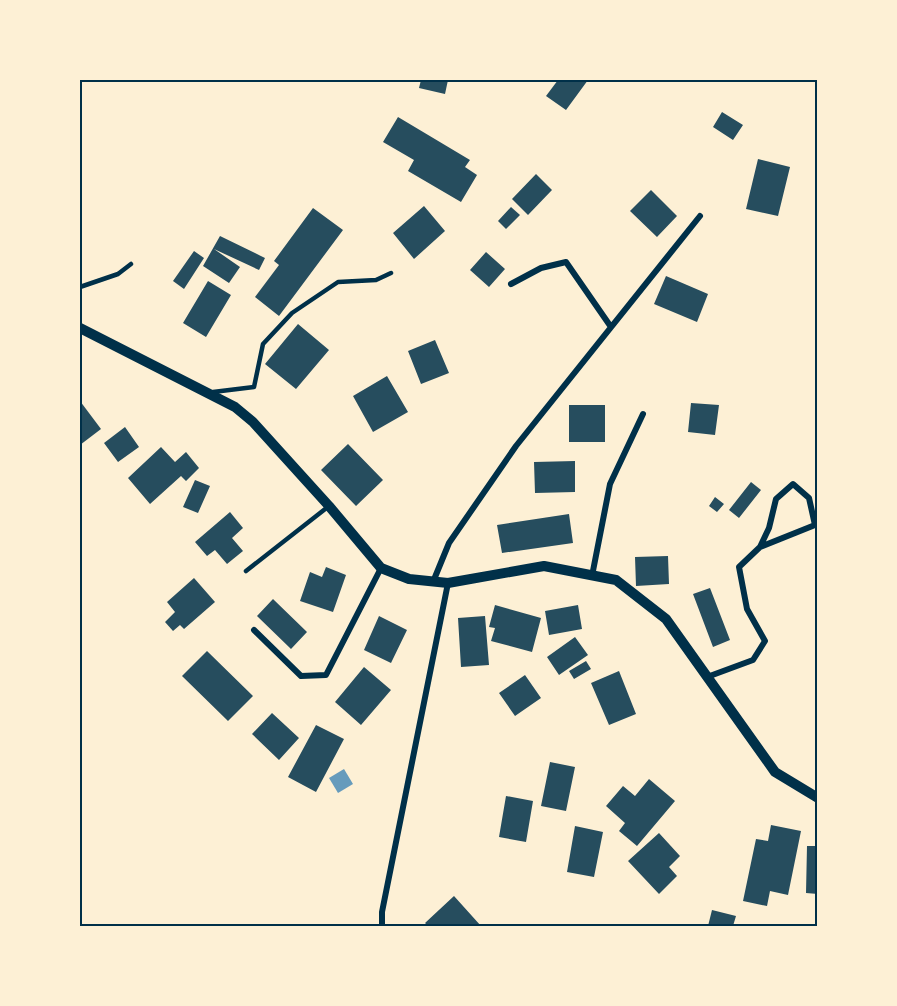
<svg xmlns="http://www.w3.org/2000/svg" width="897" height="1006" viewBox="0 0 897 1006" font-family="'PT Sans Narrow',sans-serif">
<rect width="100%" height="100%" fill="#fdf0d5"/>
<path fill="#669bbc" d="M 344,769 L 353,784 L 338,793 L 329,778 Z"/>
<path fill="#264d5e" d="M 421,80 L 448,80 L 445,94 L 419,88 Z
M 558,80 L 588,80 L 566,110 L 546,96 Z
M 722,112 L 743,125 L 733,140 L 713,127 Z
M 398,117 L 470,160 L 465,167 L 477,175 L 461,202 L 408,171 L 414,160 L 383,142 Z
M 758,159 L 790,167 L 778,216 L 746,209 Z
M 536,174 L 552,190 L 528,215 L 512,199 Z
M 651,190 L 677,216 L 657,237 L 630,211 Z
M 424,206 L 445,231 L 414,259 L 393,233 Z
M 511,207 L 520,215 L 506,229 L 498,221 Z
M 313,208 L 343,230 L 279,316 L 255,297 L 279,265 L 274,261 Z
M 220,236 L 265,258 L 259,270 L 214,249 L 240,267 L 229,283 L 203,266 Z
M 194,251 L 204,258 L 184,289 L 173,281 Z
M 486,252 L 505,269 L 489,287 L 470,270 Z
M 666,276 L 708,294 L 697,322 L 654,304 Z
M 208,281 L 231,295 L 206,337 L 183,323 Z
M 298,324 L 329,350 L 296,389 L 265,364 Z
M 435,340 L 449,373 L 421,384 L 408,351 Z
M 387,376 L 408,412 L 373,432 L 353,396 Z
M 80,401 L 101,429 L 80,445 Z
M 691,403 L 719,405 L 715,435 L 688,432 Z
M 569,405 L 605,405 L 605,442 L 569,442 Z
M 125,427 L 139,447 L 118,462 L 104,443 Z
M 348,444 L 383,480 L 356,506 L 321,470 Z
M 161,447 L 175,462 L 186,452 L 199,468 L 186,481 L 181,476 L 150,504 L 128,478 Z
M 575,461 L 575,492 L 535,493 L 534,462 Z
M 195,480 L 210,486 L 198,513 L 183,507 Z
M 751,482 L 761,490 L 739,518 L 729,510 Z
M 715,497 L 724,504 L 717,512 L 709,506 Z
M 230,512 L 243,528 L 232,538 L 243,551 L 227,564 L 215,550 L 207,556 L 195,542 Z
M 569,514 L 573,543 L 502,553 L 497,525 Z
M 668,556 L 669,584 L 636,586 L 635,557 Z
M 326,567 L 346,575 L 333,612 L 300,601 L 310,572 L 322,577 Z
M 194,578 L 215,602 L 184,629 L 180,625 L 173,631 L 165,622 L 175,612 L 167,602 Z
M 710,588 L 730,640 L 713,647 L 693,594 Z
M 273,599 L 307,632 L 291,649 L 257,616 Z
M 495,605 L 541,618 L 532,652 L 491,641 L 495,628 L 489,627 Z
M 578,605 L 582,629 L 549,635 L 545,611 Z
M 379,616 L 407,630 L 391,663 L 364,650 Z
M 485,616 L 489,665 L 461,667 L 458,618 Z
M 575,637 L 588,655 L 559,675 L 547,657 Z
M 207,651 L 253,696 L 228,721 L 182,676 Z
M 586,661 L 591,669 L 574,679 L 569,671 Z
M 364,667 L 391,690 L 361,725 L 335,702 Z
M 619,671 L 636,714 L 609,725 L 591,683 Z
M 525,675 L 541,698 L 515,716 L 499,693 Z
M 272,713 L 299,738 L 279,760 L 252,734 Z
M 316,725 L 344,739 L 316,792 L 288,777 Z
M 550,762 L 575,767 L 566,811 L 541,806 Z
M 649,779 L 675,801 L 637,846 L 619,831 L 625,823 L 606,806 L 623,786 L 635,796 Z
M 506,796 L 533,801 L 526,842 L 499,837 Z
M 771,825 L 801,831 L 788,895 L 770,891 L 767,906 L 743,901 L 756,839 L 768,841 Z
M 575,826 L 603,832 L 594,877 L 567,872 Z
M 659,833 L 680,856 L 669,867 L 677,876 L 659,894 L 628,861 Z
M 807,846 L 818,846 L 818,894 L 806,893 Z
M 454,896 L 481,926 L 428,926 L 425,923 Z
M 712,910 L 736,916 L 733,926 L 708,926 Z"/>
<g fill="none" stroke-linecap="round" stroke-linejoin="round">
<path stroke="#003049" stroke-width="4.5" d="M 80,287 L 118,274 L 131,264
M 213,392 L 254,387 L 263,344 L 292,313 L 338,282 L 376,280 L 391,273
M 246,571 L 329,506"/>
<path stroke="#003049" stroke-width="6" d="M 511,284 L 541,268 L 566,262 L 611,327
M 592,576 L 610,484 L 643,414
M 433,582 L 449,543 L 516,446 L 700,216
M 254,630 L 301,676 L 326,675 L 381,568
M 707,677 L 753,660 L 765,641 L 747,609 L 739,567 L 760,547 L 815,525 L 809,498 L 793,484 L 776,499 L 769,528 L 760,547
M 382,926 L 382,912 L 448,583"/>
<path stroke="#003049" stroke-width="10" d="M 80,328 L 235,407 L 253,422 L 329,506 L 381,568 L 409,579 L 448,583 L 544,566 L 616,580 L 666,619 L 775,772 L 818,798"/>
</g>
<rect width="897" height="1006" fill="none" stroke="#fdf0d5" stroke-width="162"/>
<rect x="81" y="81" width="735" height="844" fill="none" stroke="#003049" stroke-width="2"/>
</svg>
